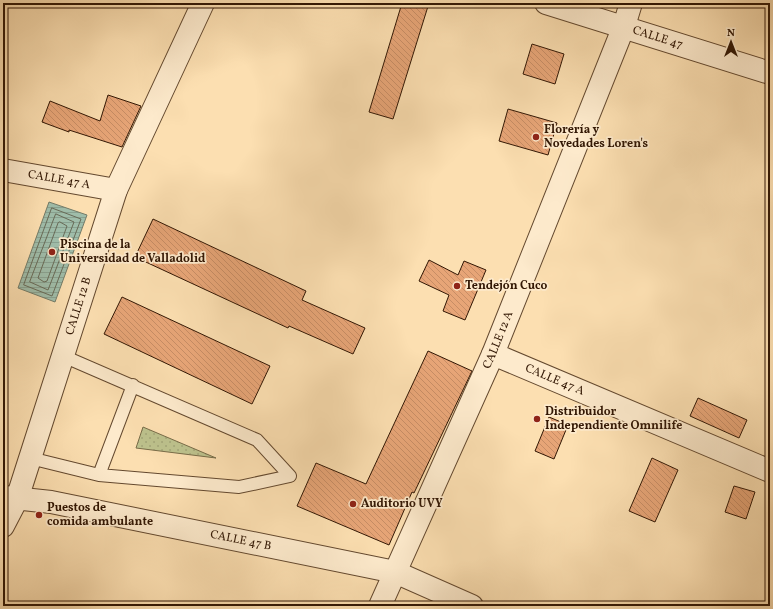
<svg xmlns="http://www.w3.org/2000/svg" width="773" height="609" viewBox="0 0 773 609" font-family="Vollkorn,serif">
<defs>
<pattern id="grass-dots" width="8" height="8" patternUnits="userSpaceOnUse"><rect width="8" height="8" fill="#bdc28d"/><path d="M2 2h.1M6 6h.1" fill="none" stroke="#a3a678" stroke-width="1.8" stroke-linecap="round"/></pattern>
<pattern id="water-rules" width="6" height="5" patternUnits="userSpaceOnUse"><rect width="6" height="5" fill="#9fbdaa"/><path d="M0 2.5h6" fill="none" stroke="#89a291"/></pattern>
<pattern id="building-back-hatch" width="6" height="6" patternUnits="userSpaceOnUse"><rect width="6" height="6" fill="#e7a577"/><path d="M-1 5l2 2M0 0l6 6M5-1l2 2" fill="none" stroke="#c78d65"/></pattern>
</defs>
<rect width="100%" height="100%" fill="#fcdfb1"/>
<filter id="stains"><feTurbulence type="fractalNoise" baseFrequency=".005" numOctaves="4"/><feColorMatrix values="0 0 0 0 .2 0 0 0 0 .09 0 0 0 0 .02 0 0 0 .5 -.17"/></filter>
<radialGradient id="worn" r=".72"><stop offset=".6" stop-color="#630" stop-opacity="0"/><stop offset="1" stop-color="#630" stop-opacity=".3"/></radialGradient>
<path fill="url(#grass-dots)" stroke="#786c48" d="M 143,427 L 216,458 L 136,448 Z"/>
<path fill="url(#water-rules)" stroke="#737b68" d="M 49,202 L 87,215 L 55,302 L 18,288 Z"/>
<g fill="none" stroke-linecap="round" stroke-linejoin="round">
<path stroke="#686a57" stroke-width="1" d="M 52,208 L 81,219 L 52,296 L 24,285 Z
M 56,214 L 74,222 L 48,290 L 30,282 Z
M 60,222 L 67,226 L 47,281 L 44,282 L 38,278 L 58,223 Z"/>
</g>
<path fill="url(#building-back-hatch)" stroke="#321704" d="M 402,3 L 429,3 L 393,119 L 369,112 Z
M 532,44 L 564,54 L 555,84 L 523,74 Z
M 108,95 L 141,106 L 122,147 L 69,130 L 69,132 L 42,122 L 50,101 L 100,121 Z
M 508,109 L 557,123 L 548,155 L 499,141 Z
M 153,219 L 306,291 L 302,300 L 365,328 L 353,354 L 289,326 L 288,328 L 135,257 Z
M 429,260 L 458,275 L 464,261 L 486,270 L 465,320 L 443,311 L 449,295 L 419,281 Z
M 122,297 L 270,366 L 252,404 L 104,334 Z
M 428,351 L 472,371 L 414,493 L 412,492 L 389,545 L 297,506 L 316,463 L 366,484 Z
M 698,398 L 747,420 L 739,438 L 690,416 Z
M 549,417 L 568,425 L 554,459 L 535,451 Z
M 652,458 L 678,470 L 655,522 L 629,511 Z
M 734,486 L 755,492 L 746,519 L 725,512 Z"/>
<g fill="none" stroke-linecap="round" stroke-linejoin="round">
<defs>
<path id="service" d="M 30,458 L 99,475 L 239,487 L 290,476 L 257,440 L 63,356
M 99,475 L 133,385"/>
<g id="minor">
<path id="s1" d="M 546,3 L 770,73"/>
<path id="s2" d="M 3,170 L 116,190"/>
<path id="s3" d="M 493,354 L 770,471"/>
<path id="s4" d="M 4,497 L 51,502 L 395,572 L 472,606"/>
<path id="s5" d="M 3,526 L 17,499 L 116,190 L 203,3"/>
<path id="s6" d="M 380,606 L 493,354 L 624,26 L 631,3"/>
</g>
</defs>
<use href="#service" stroke="#64492f" stroke-width="14"/>
<use href="#minor" stroke="#64492f" stroke-width="24"/>
<use href="#service" stroke="#fdeacc" stroke-width="12"/>
<use href="#minor" stroke="#fdeacc" stroke-width="22"/>
</g>
<g fill="#8f2418" stroke="#fdeacc" stroke-width="1.5">
<circle cx="536" cy="137" r="4"/>
<circle cx="52" cy="252" r="4"/>
<circle cx="457" cy="286" r="4"/>
<circle cx="537" cy="419" r="4"/>
<circle cx="353" cy="504" r="4"/>
<circle cx="39" cy="515" r="4"/>
</g>
<g text-anchor="middle" dominant-baseline="central" stroke-width="3.5" stroke-linejoin="round" paint-order="stroke">
<g font-size="12" fill="#321704" stroke="#fdeacc">
<text stroke="none"><textPath href="#s1" startOffset="117">CALLE 47</textPath></text>
<text stroke="none"><textPath href="#s2" startOffset="57">CALLE 47 A</textPath></text>
<text stroke="none"><textPath href="#s5" startOffset="233">CALLE 12 B</textPath></text>
<text stroke="none"><textPath href="#s6" startOffset="291">CALLE 12 A</textPath></text>
<text stroke="none"><textPath href="#s3" startOffset="67">CALLE 47 A</textPath></text>
<text stroke="none"><textPath href="#s4" startOffset="241">CALLE 47 B</textPath></text>
</g>
<g font-size="12" font-weight="bold" fill="#321704" stroke="#fdeacc" text-anchor="start">
<text x="544" y="130">Florería y<tspan x="544" dy="14">Novedades Loren's</tspan></text>
<text x="60" y="245">Piscina de la<tspan x="60" dy="14">Universidad de Valladolid</tspan></text>
<text x="465" y="286">Tendejón Cuco</text>
<text x="545" y="412">Distribuidor<tspan x="545" dy="14">Independiente Omnilife</tspan></text>
<text x="361" y="504">Auditorio UVY</text>
<text x="47" y="508">Puestos de<tspan x="47" dy="14">comida ambulante</tspan></text>
</g>
</g>
<rect width="773" height="609" fill="none" stroke="#fcdfb1" stroke-width="16"/>
<rect x="4" y="4" width="765" height="601" fill="none" stroke="#321704" stroke-width="2"/>
<rect x="8" y="8" width="757" height="593" fill="none" stroke="#321704"/>
<g transform="translate(731 42)" stroke="#fdeacc" stroke-width="3" paint-order="stroke">
<path d="M0-3L7 15L0 10L-7 15Z" fill="#321704"/>
<text y="-6" font-size="11" font-weight="bold" text-anchor="middle" fill="#321704">N</text>
</g>
<rect width="100%" height="100%" filter="url(#stains)"/>
<rect width="100%" height="100%" fill="url(#worn)"/>
</svg>
